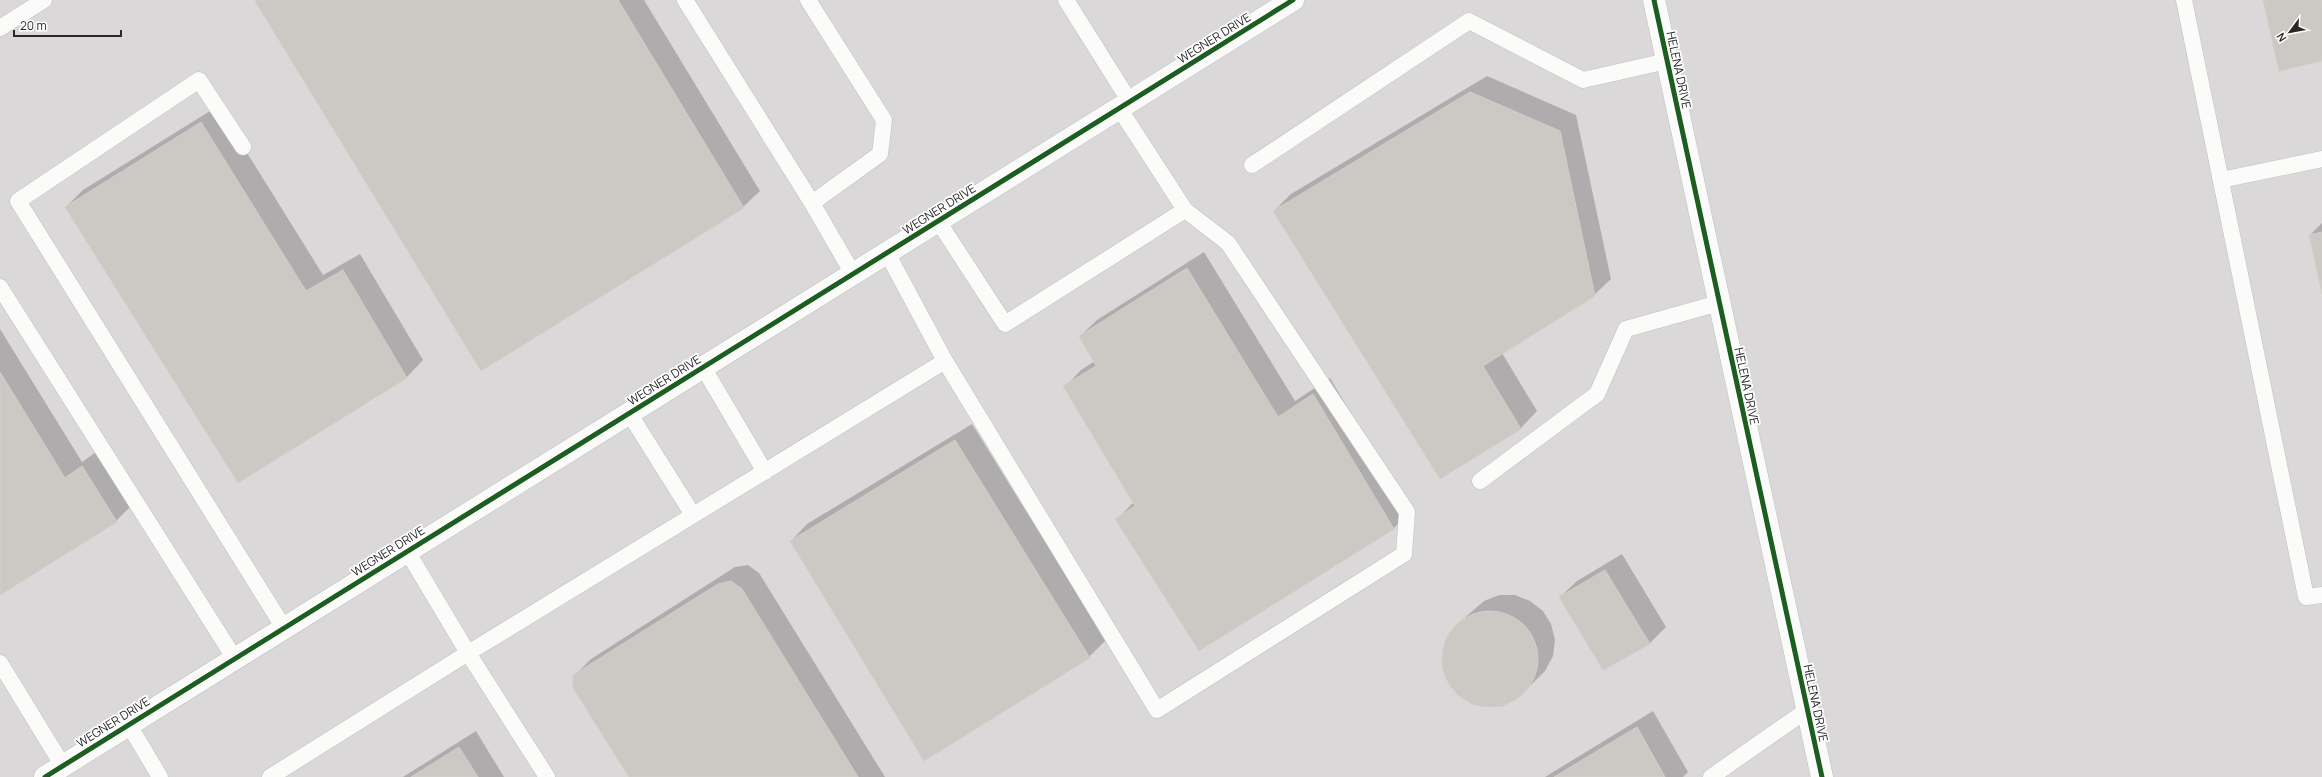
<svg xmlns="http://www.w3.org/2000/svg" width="2322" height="777" viewBox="0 0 2322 777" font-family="Manrope,sans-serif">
<rect width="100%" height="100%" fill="#e7e3de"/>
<path fill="#dbd8da" d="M 0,0 L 2322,0 L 2322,777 L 0,777 Z"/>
<path fill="#0003" d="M 257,0 L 644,0 L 760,191 L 743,207 Z
M 1487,76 L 1576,115 L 1611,279 L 1594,295 L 1502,353 L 1537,411 L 1521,428 L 1440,478 L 1274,211 L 1291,194 Z
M 218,106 L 323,275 L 360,254 L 423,360 L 407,377 L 238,481 L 66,207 L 83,190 Z
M 2322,223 L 2322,289 L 2310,235 Z
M 1204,252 L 1295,401 L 1330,378 L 1410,512 L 1394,528 L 1117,519 L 1134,502 L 1065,387 L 1081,370 L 1095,361 L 1080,336 L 1097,320 Z
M 0,329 L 82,462 L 99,450 L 133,504 L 116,521 L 0,594 Z
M 972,424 L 1106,640 L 1089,657 L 791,541 L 807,524 Z
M 1622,554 L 1666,627 L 1650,643 L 1604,669 L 1560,597 L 1577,581 Z
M 748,565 L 759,573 L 885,777 L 630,777 L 574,676 L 591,659 L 735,567 Z
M 1499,595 L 1515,595 L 1530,601 L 1543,611 L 1551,624 L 1555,640 L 1553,656 L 1545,671 L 1528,688 L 1516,699 L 1503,706 L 1487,707 L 1472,704 L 1459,696 L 1449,684 L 1443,670 L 1442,655 L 1446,640 L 1454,627 L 1484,601 Z
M 1653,711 L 1688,772 L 1683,777 L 1545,777 Z
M 476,731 L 504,777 L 403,777 Z"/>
<path fill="#ccc9c5" stroke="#d2cfca" d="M 256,0 L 618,0 L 744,208 L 481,371 L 255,1 Z
M 2263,0 L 2322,0 L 2322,61 L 2279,71 Z
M 1470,92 L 1560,131 L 1595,296 L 1483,366 L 1521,429 L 1440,479 L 1273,211 Z
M 201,122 L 306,291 L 343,270 L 407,378 L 238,483 L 65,207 Z
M 2322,232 L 2322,294 L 2309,235 Z
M 1187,268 L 1278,417 L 1313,394 L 1394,529 L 1199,651 L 1115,519 L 1135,506 L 1063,386 L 1096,366 L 1079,336 Z
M 0,372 L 65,478 L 82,466 L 117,522 L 0,595 Z
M 955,440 L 1090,658 L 924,761 L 790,541 Z
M 1605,570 L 1650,644 L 1603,670 L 1559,597 Z
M 731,581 L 742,589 L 858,777 L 629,777 L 573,688 L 573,675 L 718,584 Z
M1442 659a48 48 0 1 1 96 0a48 48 0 1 1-96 0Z
M 1637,727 L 1665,777 L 1554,777 Z
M 459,747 L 478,777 L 411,777 Z"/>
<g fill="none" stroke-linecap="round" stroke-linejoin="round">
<defs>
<path id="lane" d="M 685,0 L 812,203 L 853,274
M 808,0 L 884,120 L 880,154 L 812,203
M 1066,0 L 1130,102
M 2184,0 L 2306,597 L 2322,595
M 0,28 L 44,0
M 243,147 L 199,80 L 18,201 L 284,628
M 1252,165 L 1469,21 L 1583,80 L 1667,61
M 2221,180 L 2322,159
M 938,221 L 1005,324 L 1185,210
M 0,287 L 235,659
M 945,361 L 1157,710 L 1404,554 L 1407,512 L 1228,243 L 1185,210 L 1119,108
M 703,367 L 765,472
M 629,413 L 693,515
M 1480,481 L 1597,394 L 1626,329 L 1719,303
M 0,663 L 63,766
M 129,725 L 160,777
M 270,777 L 468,653 L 407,551
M 547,777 L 468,653 L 945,361 L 887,253
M 1711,777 L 1807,710"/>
<path id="street" d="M 1654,0 L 1822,777
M 45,777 L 1293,0"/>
</defs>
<use href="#lane" stroke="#c0bfc0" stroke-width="17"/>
<use href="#street" stroke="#c0bfc0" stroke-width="23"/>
<use href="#lane" stroke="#fbfbfa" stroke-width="16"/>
<use href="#street" stroke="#fbfbfa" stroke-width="22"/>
<defs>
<path id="cycleway" d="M 1654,0 L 1822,777
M 45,777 L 1293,0"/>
</defs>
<use href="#cycleway" stroke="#fff" stroke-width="8"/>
<use href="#cycleway" stroke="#1b5e20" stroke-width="5"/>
</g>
<g text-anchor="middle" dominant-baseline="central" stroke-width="3.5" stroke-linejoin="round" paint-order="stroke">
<g font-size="12" fill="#282828" stroke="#fff">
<text transform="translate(1214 38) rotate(-32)">WEGNER DRIVE</text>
<text transform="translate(1679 70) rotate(78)">HELENA DRIVE</text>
<text transform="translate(939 209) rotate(-32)">WEGNER DRIVE</text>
<text transform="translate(664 380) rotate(-32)">WEGNER DRIVE</text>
<text transform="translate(1747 386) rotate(78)">HELENA DRIVE</text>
<text transform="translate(388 551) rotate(-32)">WEGNER DRIVE</text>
<text transform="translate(1816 703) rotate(78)">HELENA DRIVE</text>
<text transform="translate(113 722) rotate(-32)">WEGNER DRIVE</text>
</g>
</g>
<g transform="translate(2290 32) rotate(238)" stroke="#ffffff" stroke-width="3" paint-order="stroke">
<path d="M0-3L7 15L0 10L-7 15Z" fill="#282828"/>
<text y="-6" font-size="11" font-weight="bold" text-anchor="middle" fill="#282828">N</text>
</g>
<path d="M14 30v6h107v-6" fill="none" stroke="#282828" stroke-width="2"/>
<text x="20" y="30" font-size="12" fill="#282828" stroke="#ffffff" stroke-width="3" paint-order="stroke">20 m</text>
</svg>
